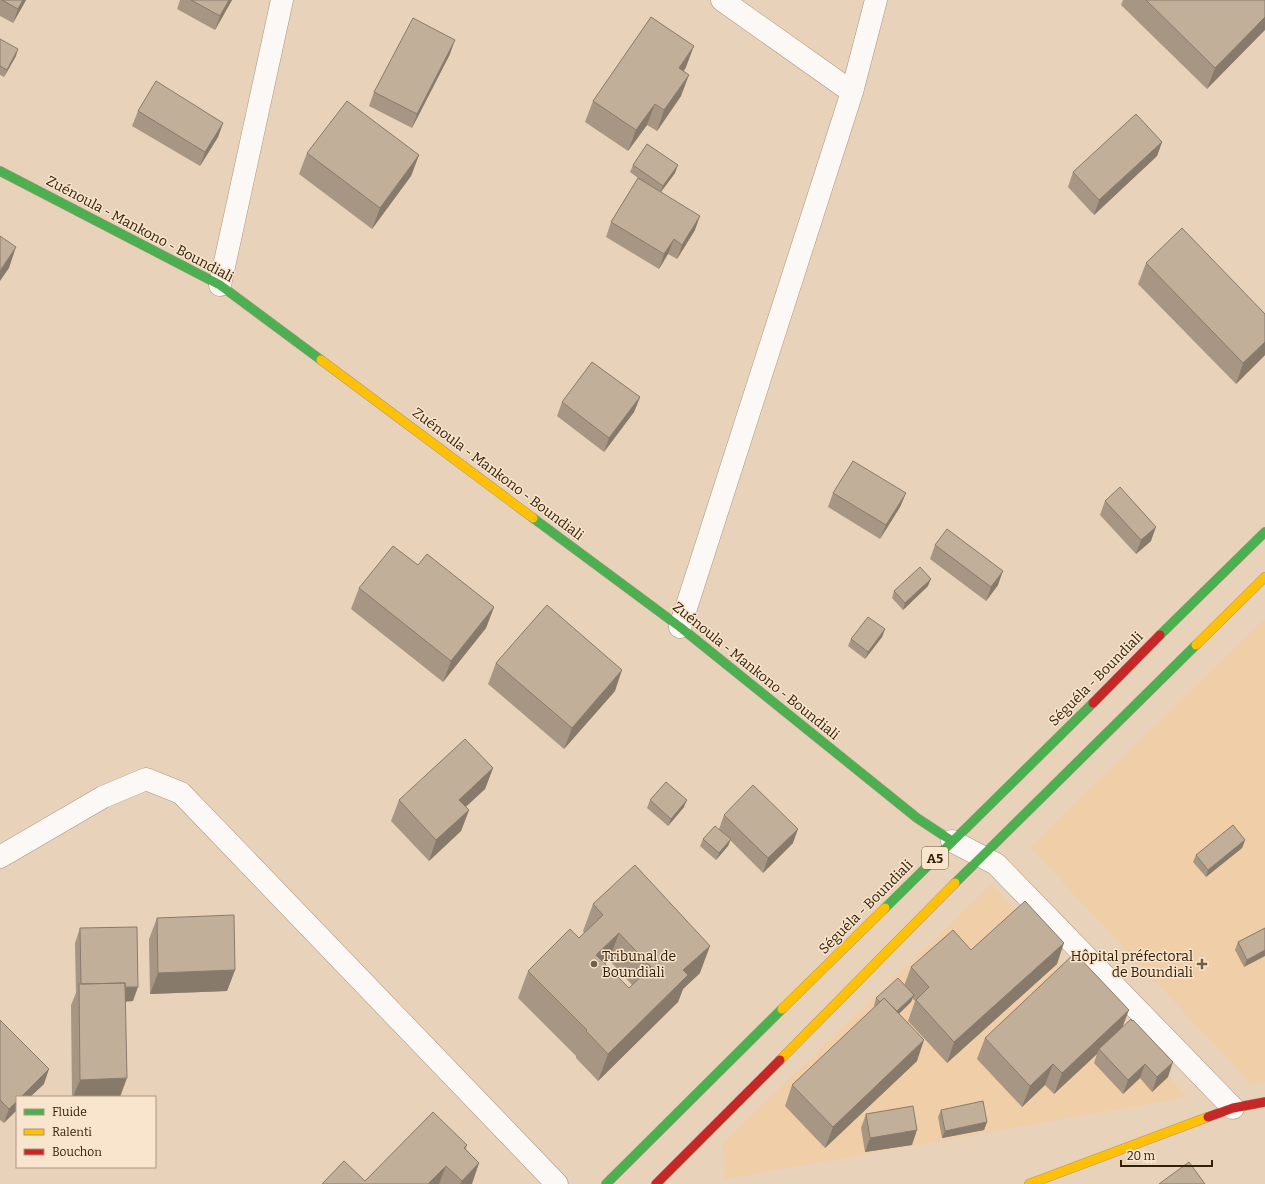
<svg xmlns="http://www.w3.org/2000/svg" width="1265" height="1184" viewBox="0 0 1265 1184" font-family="Bitter,serif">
<rect width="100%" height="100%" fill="#e8d2ba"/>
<path fill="#f0cea7" d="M 1265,619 L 1265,1082 L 1252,1085 L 1030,847 Z
M 992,884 L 1187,1097 L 725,1179 L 723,1143 Z"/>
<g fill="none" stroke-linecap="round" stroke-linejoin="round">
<defs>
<path id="street" d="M 722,0 L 852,92
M 220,285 L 282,0
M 680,627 L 852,92 L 876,0
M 952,841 L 996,864 L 1233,1108
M 0,857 L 103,797 L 146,779 L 181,793 L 557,1184"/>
<path id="fast" d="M 0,171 L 220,285 L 321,360
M 533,518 L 680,627 L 917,818 L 952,841
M 1160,635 L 1265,532
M 955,883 L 1196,645
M 885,908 L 1093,703
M 606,1184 L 782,1009"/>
<path id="slow" d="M 321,360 L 533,518
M 1196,645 L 1265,577
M 782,1009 L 885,908
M 780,1060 L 955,883
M 1029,1184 L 1208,1117"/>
<path id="jam" d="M 1093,703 L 1160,635
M 1208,1117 L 1233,1108 L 1265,1102
M 656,1184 L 780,1060"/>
</defs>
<use href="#street" stroke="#a99680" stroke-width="23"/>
<use href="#fast" stroke="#a99680" stroke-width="10"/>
<use href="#slow" stroke="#a99680" stroke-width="10"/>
<use href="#jam" stroke="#a99680" stroke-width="10"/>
<use href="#street" stroke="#fcf8f5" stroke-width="22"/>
<use href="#fast" stroke="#4caf50" stroke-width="9"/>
<use href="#slow" stroke="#ffc107" stroke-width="9"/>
<use href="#jam" stroke="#c62828" stroke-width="9"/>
</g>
<path fill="#a79684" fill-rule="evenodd" d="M 0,0 L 26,0 L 13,23 L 0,16 Z
M 180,0 L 232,0 L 215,30 L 177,9 Z
M 1123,0 L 1265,0 L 1207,89 L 1121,5 Z
M 0,39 L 16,56 L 4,77 L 0,75 Z
M 450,54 L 412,128 L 369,106 L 374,92 Z
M 686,67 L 684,71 L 681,96 L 657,131 L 647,125 L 628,151 L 585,122 L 593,101 Z
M 138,111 L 223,123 L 218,137 L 200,166 L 132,126 Z
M 1162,142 L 1157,156 L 1094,215 L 1068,187 L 1073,172 Z
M 307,153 L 419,155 L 411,176 L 372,229 L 299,174 Z
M 633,165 L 675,173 L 661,192 L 695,230 L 677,259 L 668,254 L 659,269 L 606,237 L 611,222 L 638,178 L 630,172 Z
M 1146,263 L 1265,314 L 1265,355 L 1236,384 L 1138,284 Z
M 640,397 L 634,412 L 604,452 L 557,416 L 562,402 Z
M 833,493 L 906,493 L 900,507 L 880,539 L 828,507 Z
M 1105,501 L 1151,541 L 1136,554 L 1100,515 Z
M 935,545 L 998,585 L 986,601 L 930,559 Z
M 418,565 L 494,607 L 486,628 L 443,682 L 351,609 L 359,588 Z
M 928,586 L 903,610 L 892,598 L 894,591 Z
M 885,629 L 882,637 L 865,659 L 848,646 L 851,639 Z
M 496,663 L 615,691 L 564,749 L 488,684 Z
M 493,768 L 485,789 L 466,807 L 469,810 L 461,831 L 429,861 L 391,821 L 399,800 Z
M 650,800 L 684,807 L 668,826 L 647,808 Z
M 724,815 L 793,843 L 763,873 L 730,840 L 728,846 L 716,860 L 700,846 L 703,839 L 719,829 Z
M 1245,840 L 1242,848 L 1206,877 L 1193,862 L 1196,855 Z
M 593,904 L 700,973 L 683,989 L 678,1002 L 598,1081 L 576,1058 L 576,1056 L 518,998 L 528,971 L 579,938 L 584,933 L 583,931 ZM 609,960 L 632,985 L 629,988 L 605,964 Z
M 157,918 L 235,970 L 227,991 L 150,994 L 149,939 Z
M 80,928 L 133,1001 L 126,1002 L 120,1097 L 72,1097 L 71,1005 L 76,993 L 75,943 Z
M 1265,928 L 1244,967 L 1235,950 L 1238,942 Z
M 971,950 L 1057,964 L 947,1063 L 908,1021 L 915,1001 L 912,998 L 911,1002 L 899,1014 L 917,1061 L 825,1148 L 785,1106 L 792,1085 L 875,1007 L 874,1006 L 876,998 L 904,986 L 911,967 Z
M 0,1020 L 44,1084 L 30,1097 L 17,1097 L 4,1123 L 0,1120 Z
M 1123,1026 L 1168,1077 L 1152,1092 L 1140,1078 L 1123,1094 L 1094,1063 L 1097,1054 L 1054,1094 L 1045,1085 L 1022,1107 L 977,1059 L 985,1038 Z
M 941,1110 L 987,1122 L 984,1130 L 942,1138 L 938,1117 Z
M 866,1114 L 912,1145 L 865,1152 L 861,1128 Z
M 467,1145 L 466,1149 L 479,1163 L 471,1184 L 322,1184 L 365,1181 Z"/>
<path fill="#887a6b" d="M 23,0 L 26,0 L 13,23 L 18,9 Z
M 229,0 L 232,0 L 215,30 L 220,16 Z
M 1265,17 L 1265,30 L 1207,89 L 1215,68 Z
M 455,40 L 450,54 L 412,128 L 417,114 Z
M 694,46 L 686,67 L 672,89 L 679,68 Z
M 18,49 L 16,56 L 4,77 L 7,70 Z
M 689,75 L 681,96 L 657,131 L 664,110 Z
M 655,104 L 647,125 L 628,151 L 636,130 Z
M 223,123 L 218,137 L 200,166 L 205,152 Z
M 1162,142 L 1157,156 L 1094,215 L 1099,200 Z
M 419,155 L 411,176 L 372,229 L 380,208 Z
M 678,165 L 675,173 L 660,193 L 663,186 Z
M 700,216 L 695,230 L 677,259 L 682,245 Z
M 674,239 L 668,254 L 659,269 L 664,254 Z
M 16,247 L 9,268 L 0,281 L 0,271 Z
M 1265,342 L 1265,355 L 1236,384 L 1243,363 Z
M 640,397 L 634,412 L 604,452 L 609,438 Z
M 906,493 L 900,507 L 880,539 L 886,525 Z
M 1156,527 L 1151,541 L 1136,554 L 1141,540 Z
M 1003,571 L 998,585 L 986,601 L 991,587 Z
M 931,579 L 928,586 L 903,610 L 905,603 Z
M 494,607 L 486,628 L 443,682 L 451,661 Z
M 885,629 L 882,637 L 865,659 L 868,652 Z
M 622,670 L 615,691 L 564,749 L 572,728 Z
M 493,768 L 485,789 L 451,820 L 459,800 Z
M 687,800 L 684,807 L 668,826 L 671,819 Z
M 469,810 L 461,831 L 429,861 L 436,840 Z
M 798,829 L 793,843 L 763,873 L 768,858 Z
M 731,839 L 728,846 L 716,860 L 719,853 Z
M 1245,840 L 1242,848 L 1206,877 L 1208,870 Z
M 619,933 L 609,960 L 586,982 L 596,955 Z
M 1064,943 L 1057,964 L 947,1063 L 954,1042 Z
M 710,946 L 700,973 L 683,989 L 678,1002 L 598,1081 L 608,1054 L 683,970 Z
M 1265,950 L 1265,956 L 1244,967 L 1247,960 Z
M 235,970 L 227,991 L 150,994 L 158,973 Z
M 138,987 L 133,1001 L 79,1002 L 81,988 Z
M 914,995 L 911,1002 L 890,1022 L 892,1015 Z
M 1129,1010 L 1121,1031 L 1099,1049 L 1097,1054 L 1054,1094 L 1062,1073 Z
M 924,1040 L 917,1061 L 825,1148 L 833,1127 Z
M 1173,1062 L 1168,1077 L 1152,1092 L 1157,1077 Z
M 1053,1064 L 1045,1085 L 1022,1107 L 1030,1086 Z
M 1145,1064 L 1140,1078 L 1123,1094 L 1128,1080 Z
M 49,1069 L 44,1084 L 30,1097 L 21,1097 Z
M 127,1078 L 120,1097 L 73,1097 L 80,1080 Z
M 17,1101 L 17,1110 L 4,1123 L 9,1109 Z
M 987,1122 L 984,1130 L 942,1138 L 945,1131 Z
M 917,1130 L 912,1145 L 865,1152 L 870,1138 Z
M 479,1163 L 472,1184 L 460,1184 L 462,1181 Z
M 446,1166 L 439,1184 L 428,1184 Z"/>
<path fill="#c2af99" stroke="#887a6b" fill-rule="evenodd" d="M 2,0 L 23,0 L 18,9 Z
M 191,0 L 229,0 L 220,16 Z
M 1146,0 L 1265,0 L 1265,17 L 1215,68 Z
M 651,17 L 694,46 L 679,68 L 689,75 L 664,110 L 655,104 L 636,130 L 593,101 Z
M 413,18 L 455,40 L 417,114 L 374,92 Z
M 0,39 L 18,49 L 7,70 L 0,66 Z
M 156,81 L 223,123 L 205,152 L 138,111 Z
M 347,101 L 419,155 L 380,208 L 307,153 Z
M 1136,114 L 1162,142 L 1099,200 L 1073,172 Z
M 647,144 L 678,165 L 663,186 L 633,165 Z
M 638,178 L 700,216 L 682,245 L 674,239 L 664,254 L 611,222 Z
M 1182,228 L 1265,314 L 1265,342 L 1243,363 L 1146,263 Z
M 0,236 L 16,247 L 0,271 Z
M 592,362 L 640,397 L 609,438 L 562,402 Z
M 853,461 L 906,493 L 886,525 L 833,493 Z
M 1120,487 L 1156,527 L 1141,540 L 1105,501 Z
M 947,529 L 1003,571 L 991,587 L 935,545 Z
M 393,546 L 418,565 L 427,554 L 494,607 L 451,661 L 359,588 Z
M 920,567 L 931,579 L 905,603 L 894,591 Z
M 547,605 L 622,670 L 572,728 L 496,663 Z
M 868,617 L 885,629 L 868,652 L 851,639 Z
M 465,739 L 493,768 L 459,800 L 469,810 L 436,840 L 399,800 Z
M 666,782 L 687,800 L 671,819 L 650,800 Z
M 753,785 L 798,829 L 768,858 L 724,815 Z
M 1233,825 L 1245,840 L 1208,870 L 1196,855 Z
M 715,826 L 731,839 L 719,853 L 703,839 Z
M 635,865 L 710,946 L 683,970 L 688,975 L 608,1054 L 586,1031 L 587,1030 L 528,971 L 570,929 L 579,938 L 603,915 L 593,904 ZM 619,933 L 651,967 L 629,988 L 596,955 Z
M 1025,901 L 1064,943 L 954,1042 L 916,1000 L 929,987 L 911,967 L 953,930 L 971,950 Z
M 234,915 L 235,970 L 158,973 L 157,918 Z
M 137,927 L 138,987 L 125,987 L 125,983 L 81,984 L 80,928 Z
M 1265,928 L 1265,950 L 1247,960 L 1238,942 Z
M 1075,953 L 1129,1010 L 1062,1073 L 1053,1064 L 1030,1086 L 985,1038 Z
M 898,978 L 914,995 L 897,1011 L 884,998 L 880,1002 L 876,998 Z
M 125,983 L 127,1078 L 80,1080 L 79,984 Z
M 884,998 L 924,1040 L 833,1127 L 792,1085 Z
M 1131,1019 L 1132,1021 L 1133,1020 L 1173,1062 L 1157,1077 L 1145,1064 L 1128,1080 L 1099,1049 Z
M 0,1020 L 49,1069 L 21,1097 L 17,1097 L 17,1101 L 9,1109 L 0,1100 Z
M 983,1101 L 987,1122 L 945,1131 L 941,1110 Z
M 913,1106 L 917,1130 L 870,1138 L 866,1114 Z
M 433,1112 L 467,1145 L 464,1148 L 479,1163 L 462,1181 L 446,1166 L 428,1184 L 322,1184 L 344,1161 L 365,1181 Z
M 1189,1162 L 1205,1184 L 1159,1184 Z"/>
<g fill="#725e46" stroke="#f9e5ce" stroke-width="1.5">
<circle cx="594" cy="964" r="4"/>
<path d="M1200 958h4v4h4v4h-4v4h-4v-4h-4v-4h4z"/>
</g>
<g text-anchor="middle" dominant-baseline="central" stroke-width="3" stroke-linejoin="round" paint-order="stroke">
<rect fill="#f9e5ce" stroke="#6e5b43" stroke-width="1" x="922" y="847" width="26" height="22" rx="3"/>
<g font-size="13" font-weight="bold" fill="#332008">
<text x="935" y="858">A5</text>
</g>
<g font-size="14" fill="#332008" stroke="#f9e5ce">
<text transform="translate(140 229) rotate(28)">Zuénoula - Mankono - Boundiali</text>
<text transform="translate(498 474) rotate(37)">Zuénoula - Mankono - Boundiali</text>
<text transform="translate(756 671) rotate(39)">Zuénoula - Mankono - Boundiali</text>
<text transform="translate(1096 679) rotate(-45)">Séguéla - Boundiali</text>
<text transform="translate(866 907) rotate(-45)">Séguéla - Boundiali</text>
</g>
<g font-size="14" fill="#332008" stroke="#f9e5ce" text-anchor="start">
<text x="602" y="956">Tribunal de<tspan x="602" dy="16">Boundiali</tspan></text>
<text x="1193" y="956" text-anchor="end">Hôpital préfectoral<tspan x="1193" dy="16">de Boundiali</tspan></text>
</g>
</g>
<rect x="16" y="1096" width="140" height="72" fill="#f9e5ce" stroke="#aa967f"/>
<rect x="24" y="1109" width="20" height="6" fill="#4caf50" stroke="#aa967f"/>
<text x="52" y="1116" font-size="12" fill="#332008">Fluide</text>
<rect x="24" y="1129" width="20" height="6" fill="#ffc107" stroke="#aa967f"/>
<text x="52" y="1136" font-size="12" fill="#332008">Ralenti</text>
<rect x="24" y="1149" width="20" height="6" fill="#c62828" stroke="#aa967f"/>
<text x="52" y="1156" font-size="12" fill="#332008">Bouchon</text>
<path d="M1121 1160v6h91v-6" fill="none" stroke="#332008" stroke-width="2"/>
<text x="1127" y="1160" font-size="12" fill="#332008" stroke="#f9e5ce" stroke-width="3" paint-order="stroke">20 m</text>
</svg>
